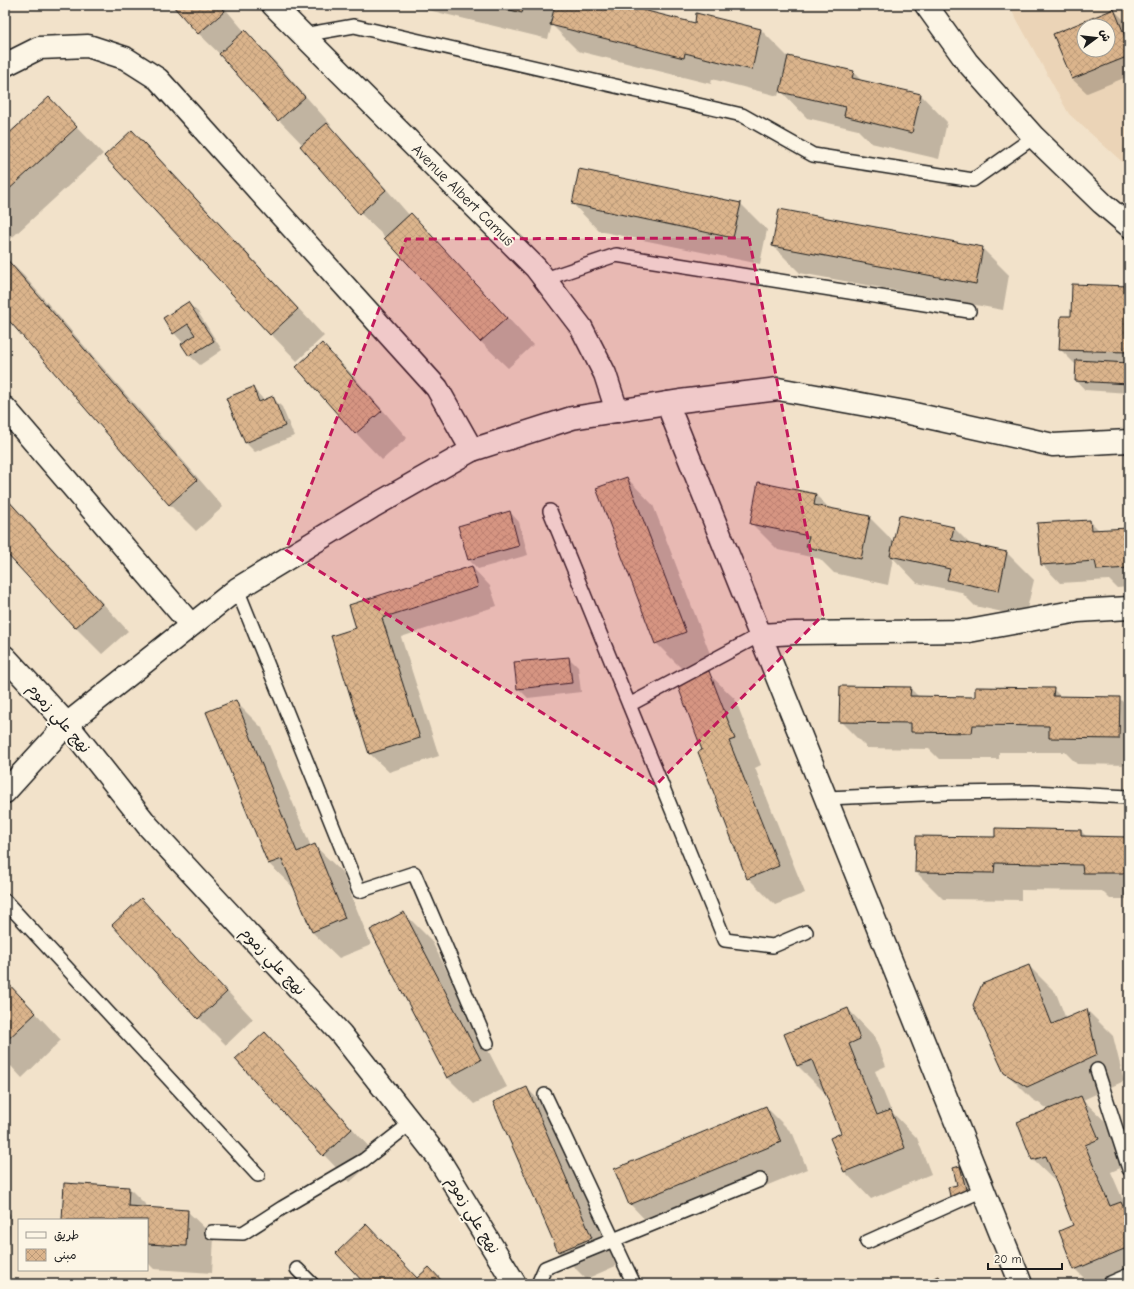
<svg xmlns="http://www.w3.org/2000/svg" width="1134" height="1289" viewBox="0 0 1134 1289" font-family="'Comic Neue','Playpen Sans Arabic',sans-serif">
<defs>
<pattern id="building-cross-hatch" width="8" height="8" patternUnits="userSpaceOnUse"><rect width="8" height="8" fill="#dbb48c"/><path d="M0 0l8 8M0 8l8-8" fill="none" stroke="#bb9a78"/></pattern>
</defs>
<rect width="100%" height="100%" fill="#f2e2ca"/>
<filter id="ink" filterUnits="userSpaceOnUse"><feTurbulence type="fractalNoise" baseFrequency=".025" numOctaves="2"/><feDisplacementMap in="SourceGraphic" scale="8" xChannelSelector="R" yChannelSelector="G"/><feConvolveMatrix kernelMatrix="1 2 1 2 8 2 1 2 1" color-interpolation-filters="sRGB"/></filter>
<g filter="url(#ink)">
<path fill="#ebd4b7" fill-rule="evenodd" d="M 1009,5 L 1129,5 L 1129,168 L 1069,114 ZM 1084,26 L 1108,26 L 1108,50 L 1084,50 Z"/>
<path fill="#0003" fill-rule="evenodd" d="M 174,5 L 222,5 L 245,32 L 272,58 L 331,125 L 329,126 L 353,151 L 410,216 L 411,215 L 437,242 L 533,345 L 508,368 L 481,342 L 387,239 L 360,213 L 302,147 L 303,145 L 279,120 L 226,60 L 199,34 Z
M 417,5 L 619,5 L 695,24 L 697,15 L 761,30 L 788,57 L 853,72 L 862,81 L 921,95 L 947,122 L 939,159 L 871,143 L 858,130 L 807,118 L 780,90 L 778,96 L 712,79 L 711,84 L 578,51 L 552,25 L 548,39 L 420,8 Z
M 1114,10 L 1128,24 L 1129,27 L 1129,76 L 1087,93 L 1072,79 L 1054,35 ZM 1084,26 L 1108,26 L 1108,50 L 1084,50 Z
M 49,98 L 103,154 L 5,244 L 5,138 Z
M 132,131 L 159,158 L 324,336 L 297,361 L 271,334 Z
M 580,170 L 740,203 L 767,230 L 760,264 L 599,231 L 573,204 Z
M 773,246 L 982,248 L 1009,275 L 1003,310 L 800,273 Z
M 5,257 L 25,277 L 223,507 L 196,531 L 169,504 L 5,314 Z
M 1073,285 L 1129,287 L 1129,393 L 1085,390 L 1076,380 L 1077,364 L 1075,364 L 1060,349 L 1072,317 Z
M 188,303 L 198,312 L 222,350 L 200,365 L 190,356 L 183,344 L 184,344 L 174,333 Z
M 322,345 L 349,371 L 407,438 L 382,460 L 356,433 L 297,367 Z
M 253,388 L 262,398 L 264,401 L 272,397 L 282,407 L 294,436 L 255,452 L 245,442 Z
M 627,478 L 653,505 L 712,659 L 683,670 L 656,643 Z
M 816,495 L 830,509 L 869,517 L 894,542 L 899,516 L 954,528 L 971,545 L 1007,553 L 1034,580 L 1025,617 L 975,606 L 961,592 L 917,583 L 893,558 L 888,585 L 834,573 L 820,559 L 778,550 L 751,523 Z
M 5,496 L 128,631 L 102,654 L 76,628 L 5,550 Z
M 510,512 L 519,522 L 528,555 L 478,569 L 469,560 L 459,526 Z
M 1090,521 L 1100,531 L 1129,529 L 1129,587 L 1117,588 L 1109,580 L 1060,583 L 1042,564 Z
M 472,567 L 490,586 L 497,606 L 401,637 L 439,756 L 389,772 L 370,754 L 358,628 Z
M 569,658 L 578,667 L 581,692 L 528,698 L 518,688 Z
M 708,673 L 735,699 L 761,765 L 755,768 L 805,893 L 775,905 L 748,878 L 704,751 Z
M 910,688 L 919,697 L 976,698 L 1053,689 L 1061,697 L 1119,698 L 1129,708 L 1129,765 L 1077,764 L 1065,752 L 999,752 L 999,759 L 939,759 L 929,749 L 867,748 L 840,721 Z
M 235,701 L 262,728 L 311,847 L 315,846 L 342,872 L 371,945 L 339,958 L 312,932 L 296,890 L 269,864 L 208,712 Z
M 1081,831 L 1087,837 L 1129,838 L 1129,899 L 1110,899 L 1102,891 L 1021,890 L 1021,900 L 943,899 L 916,872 Z
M 141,900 L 167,926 L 253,1019 L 226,1045 L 199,1018 L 113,925 Z
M 404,913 L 431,940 L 507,1087 L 474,1104 L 447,1077 Z
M 1029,966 L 1056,993 L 1066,1019 L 1087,1010 L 1113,1036 L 1124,1081 L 1083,1100 L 1108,1124 L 1125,1166 L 1111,1172 L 1126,1207 L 1129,1210 L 1129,1284 L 1090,1284 L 1075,1269 L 1074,1226 L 1059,1185 L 1033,1160 L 1018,1123 L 1050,1110 L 1032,1099 L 1005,1072 Z
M 5,984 L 32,1009 L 61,1040 L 22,1078 L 11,1066 L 5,1072 Z
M 848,1009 L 874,1036 L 886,1066 L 875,1071 L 891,1111 L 917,1138 L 931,1174 L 871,1199 L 845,1172 L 831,1139 L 843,1134 L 826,1092 L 824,1092 L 798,1066 L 785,1034 Z
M 265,1034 L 291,1060 L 378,1157 L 350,1182 L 324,1155 L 236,1059 Z
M 527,1088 L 553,1115 L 618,1265 L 586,1279 L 559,1252 L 495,1102 Z
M 766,1107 L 793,1134 L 807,1169 L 656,1231 L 630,1204 Z
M 960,1168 L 964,1172 L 973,1205 L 957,1209 L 953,1204 L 958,1185 Z
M 129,1188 L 149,1208 L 187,1211 L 214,1237 L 212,1273 L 154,1269 L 147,1262 L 147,1220 L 63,1220 Z
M 5,1208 L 11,1215 L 8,1258 L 5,1257 Z
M 939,1277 L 945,1284 L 922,1284 Z"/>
<path fill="url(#building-cross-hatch)" stroke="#1c1c1c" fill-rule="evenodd" d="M 172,5 L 220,5 L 225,11 L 198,34 Z
M 490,5 L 524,5 L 522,13 Z
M 555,5 L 623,5 L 695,23 L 696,13 L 761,29 L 752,70 L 685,53 L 684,58 L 550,25 Z
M 1114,9 L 1129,46 L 1129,56 L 1072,79 L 1053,34 ZM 1084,26 L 1108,26 L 1108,50 L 1084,50 Z
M 245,30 L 305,97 L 278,121 L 219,54 Z
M 788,56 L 854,71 L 852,78 L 921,94 L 912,133 L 844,116 L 846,107 L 780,92 Z
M 49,97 L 77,127 L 5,193 L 5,137 Z
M 327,123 L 386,190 L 359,214 L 300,146 Z
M 132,130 L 298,309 L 270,335 L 104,156 Z
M 579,169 L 741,203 L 733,238 L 572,204 Z
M 779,209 L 983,247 L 976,284 L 772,246 Z
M 411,213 L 507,318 L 480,342 L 384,238 Z
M 5,257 L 197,480 L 169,505 L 5,316 Z
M 1072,284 L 1129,286 L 1127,352 L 1059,350 L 1061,316 L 1071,316 Z
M 188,302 L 214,341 L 189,356 L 181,344 L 195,335 L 188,324 L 173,334 L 163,318 Z
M 322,343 L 382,411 L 355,434 L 296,367 Z
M 1076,360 L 1129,363 L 1129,384 L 1075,381 Z
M 253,387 L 259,402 L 273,396 L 285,426 L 245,443 L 226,398 Z
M 627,477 L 686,632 L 655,644 L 596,488 Z
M 758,482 L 816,494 L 814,505 L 870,516 L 861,559 L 806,547 L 809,536 L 750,524 Z
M 5,497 L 102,604 L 75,628 L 5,552 Z
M 510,511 L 519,546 L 468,560 L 458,526 Z
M 899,515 L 954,527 L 951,540 L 1007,552 L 999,591 L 947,580 L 950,569 L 890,556 Z
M 1090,520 L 1091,530 L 1129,528 L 1129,568 L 1097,570 L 1095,561 L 1041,565 L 1037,523 Z
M 472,566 L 478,587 L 382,618 L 420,738 L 369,754 L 331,636 L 356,628 L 349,605 Z
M 569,657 L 572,683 L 517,689 L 514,662 Z
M 709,671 L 735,739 L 729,741 L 779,866 L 747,879 L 698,752 L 702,750 L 677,684 Z
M 840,686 L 911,687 L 910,696 L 975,697 L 975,687 L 1054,688 L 1053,696 L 1120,697 L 1119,739 L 1049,738 L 1049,726 L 973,725 L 972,733 L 911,732 L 911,723 L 839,722 Z
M 236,700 L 297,852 L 315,844 L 345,918 L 312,932 L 282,859 L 268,864 L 206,712 Z
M 995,828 L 1081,830 L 1081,836 L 1129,837 L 1129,873 L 1083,873 L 1082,865 L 995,863 L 994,873 L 915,872 L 916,836 L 995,837 Z
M 141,898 L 227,992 L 198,1019 L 112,925 Z
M 404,912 L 481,1060 L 447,1078 L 370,930 Z
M 1029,965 L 1052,1024 L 1087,1009 L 1097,1055 L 1027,1087 L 1004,1073 L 973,1005 L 982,984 Z
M 6,981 L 36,1013 L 5,1042 L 5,982 Z
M 848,1008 L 860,1039 L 849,1044 L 877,1115 L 891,1110 L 905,1148 L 844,1172 L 830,1138 L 841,1133 L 812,1060 L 797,1066 L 784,1034 Z
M 265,1032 L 352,1129 L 323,1156 L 235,1059 Z
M 527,1087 L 592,1238 L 558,1252 L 493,1102 Z
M 1081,1096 L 1099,1139 L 1085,1145 L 1110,1206 L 1121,1202 L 1129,1220 L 1129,1247 L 1074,1270 L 1059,1231 L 1073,1225 L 1046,1156 L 1032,1160 L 1017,1122 Z
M 766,1106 L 781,1142 L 629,1205 L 614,1169 Z
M 960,1166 L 969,1201 L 952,1205 L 948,1187 L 957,1185 L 953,1168 Z
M 64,1183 L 129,1187 L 128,1206 L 188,1210 L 186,1246 L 147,1244 L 147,1220 L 62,1220 Z
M 366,1224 L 417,1278 L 429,1267 L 445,1284 L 365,1284 L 336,1253 Z
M 939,1276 L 942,1284 L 920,1284 Z
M 616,1279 L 618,1284 L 604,1284 Z"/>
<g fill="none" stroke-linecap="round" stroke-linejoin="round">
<defs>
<path id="lane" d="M 303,35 L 354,26 L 742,115 L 813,155 L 973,180 L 1034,137
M 545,279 L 616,255 L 969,311
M 550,511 L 725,940 L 773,946 L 806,932
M 237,589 L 359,891 L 414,873 L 487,1043
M 629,705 L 760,635
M 826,798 L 947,793 L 1033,792 L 1129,797
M 5,901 L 258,1175
M 1097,1070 L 1129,1169
M 545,1095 L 634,1284
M 212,1232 L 243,1233 L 282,1208 L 364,1160 L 411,1123
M 867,1242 L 983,1190
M 297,1269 L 312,1284
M 538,1284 L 545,1268 L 760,1180
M 1108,1284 L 1129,1275"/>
<path id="street" d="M 273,5 L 536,268 L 581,327 L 605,374 L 617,411
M 926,5 L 967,62 L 1034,137 L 1102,203 L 1129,226
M 5,65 L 39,48 L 88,46 L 125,58 L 158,79 L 437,388 L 472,450
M 667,403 L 1021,1284
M 5,408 L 191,625
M 760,635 L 795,633 L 969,631 L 1078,611 L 1129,608
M 5,657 L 67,724 L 148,826 L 341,1034 L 437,1156 L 515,1284"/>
<path id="secondary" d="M 5,792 L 67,724 L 237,589 L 372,507 L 472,450 L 572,418 L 680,401 L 778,389 L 905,412 L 1053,445 L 1129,441"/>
</defs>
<use href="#lane" stroke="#1c1c1c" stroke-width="16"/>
<use href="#street" stroke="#1c1c1c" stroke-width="25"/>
<use href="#secondary" stroke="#1c1c1c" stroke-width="25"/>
<use href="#lane" stroke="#fcf5e5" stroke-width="13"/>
<use href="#street" stroke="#fcf5e5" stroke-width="22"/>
<use href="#secondary" stroke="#fcf5e5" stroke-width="22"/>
</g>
</g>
<path fill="#c2185b" fill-opacity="0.2" stroke="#c2185b" stroke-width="3" stroke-dasharray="8 5" stroke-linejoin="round" d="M 749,238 L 823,615 L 656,785 L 286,550 L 406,239 Z"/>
<g text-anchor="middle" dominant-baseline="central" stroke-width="4" stroke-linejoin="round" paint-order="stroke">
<g font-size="15" fill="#1c1c1c" stroke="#fcf5e5">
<text transform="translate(463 195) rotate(45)">Avenue Albert Camus</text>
<text transform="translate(59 718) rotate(49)">نهج علي زموم</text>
<text transform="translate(273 961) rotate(47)">نهج علي زموم</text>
<text transform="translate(473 1215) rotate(59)">نهج علي زموم</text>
</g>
</g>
<rect width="1134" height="1289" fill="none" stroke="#fcf5e5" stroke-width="20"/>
<rect x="10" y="10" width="1114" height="1269" fill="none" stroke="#1c1c1c" stroke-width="1.5" filter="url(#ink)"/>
<rect x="18" y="1219" width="130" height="52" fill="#fcf5e5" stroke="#a29e95"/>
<rect x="26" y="1232" width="20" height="6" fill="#fcf5e5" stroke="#a29e95"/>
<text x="54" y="1239" font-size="12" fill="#1c1c1c">طريق</text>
<rect x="26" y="1249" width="20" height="12" fill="url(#building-cross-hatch)" stroke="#a29e95"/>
<text x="54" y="1259" font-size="12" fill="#1c1c1c">مبنى</text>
<g transform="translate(1096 38) rotate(75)"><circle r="19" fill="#fcf5e5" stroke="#a29e95"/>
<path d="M0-3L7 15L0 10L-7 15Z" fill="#1c1c1c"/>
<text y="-6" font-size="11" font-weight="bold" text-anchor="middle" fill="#1c1c1c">ش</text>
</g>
<path d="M988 1263v6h74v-6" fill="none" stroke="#1c1c1c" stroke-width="2"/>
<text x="994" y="1263" font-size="12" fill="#1c1c1c" stroke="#fcf5e5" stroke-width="3" paint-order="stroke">20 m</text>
</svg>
